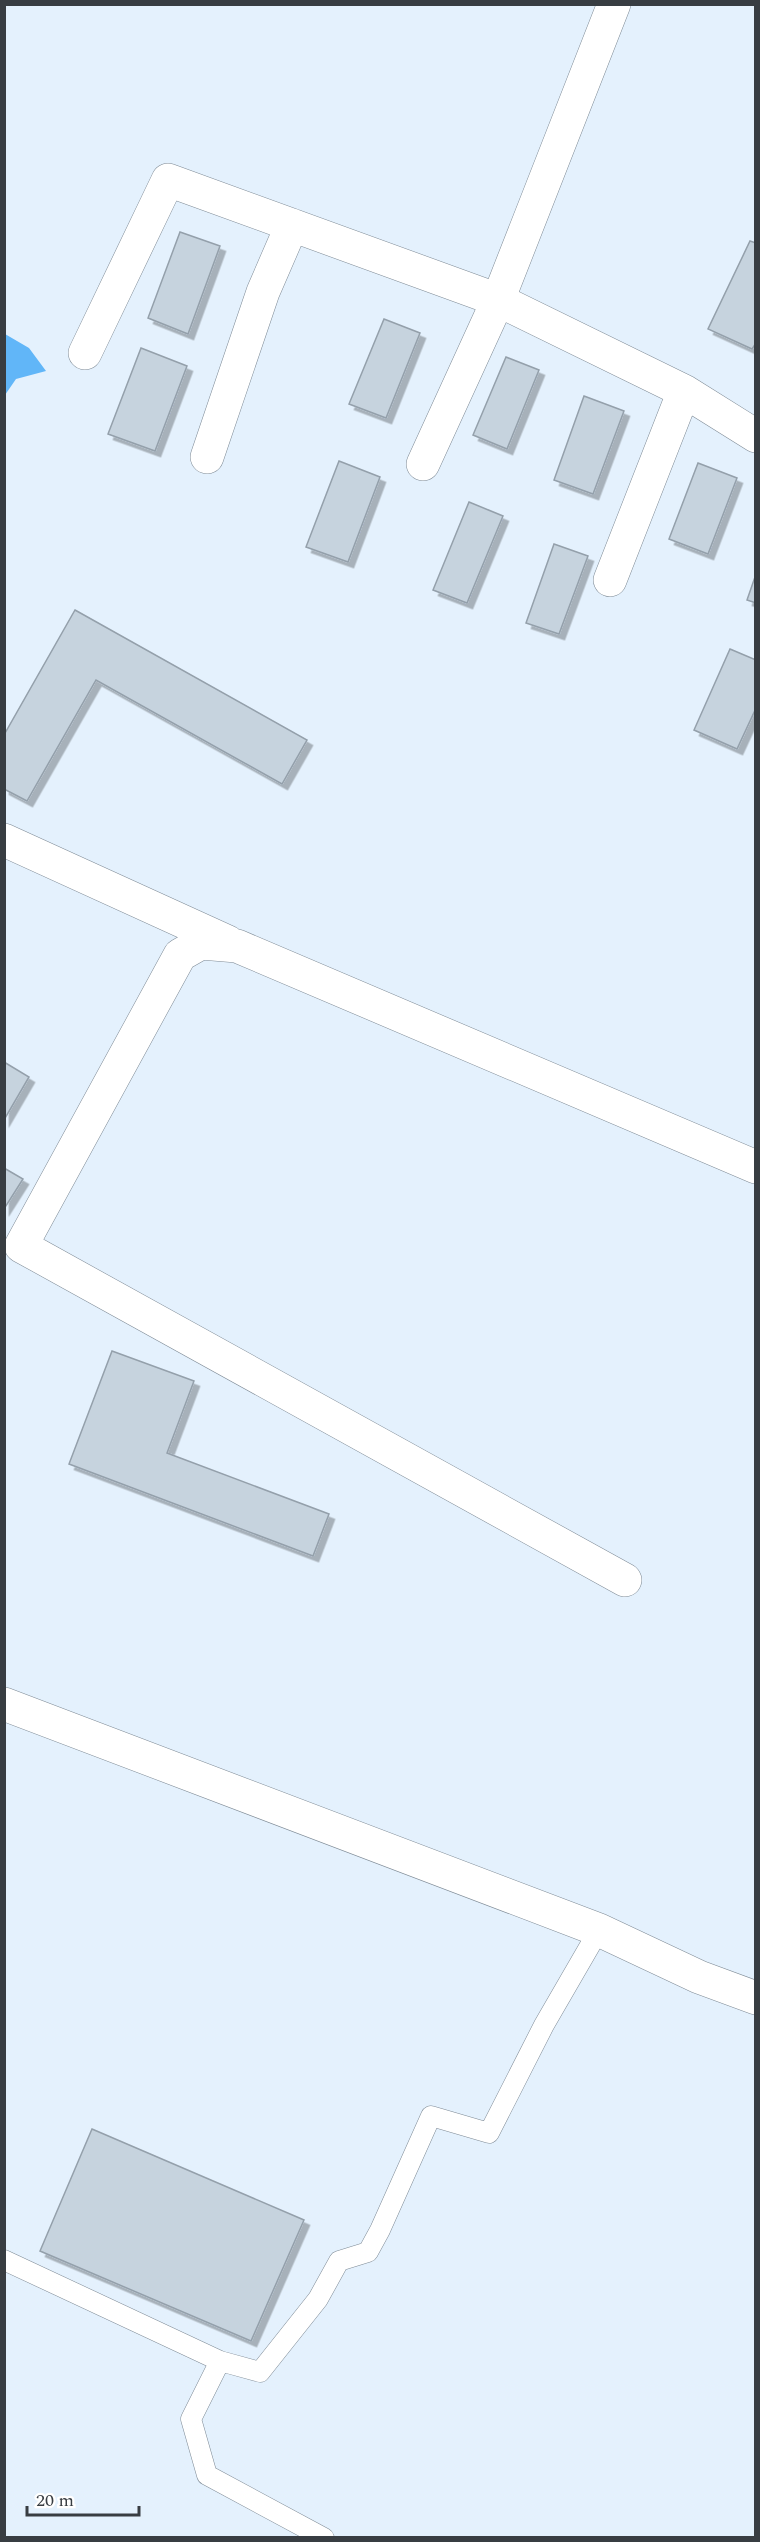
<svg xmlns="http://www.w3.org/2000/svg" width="760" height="2542" viewBox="0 0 760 2542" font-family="Spectral,serif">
<defs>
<filter id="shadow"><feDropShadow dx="5.5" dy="5.5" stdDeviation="0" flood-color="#0004"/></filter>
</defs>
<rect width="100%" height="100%" fill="#e4f1fd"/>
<path fill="#61b6f8" d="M 5,334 L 29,348 L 46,371 L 16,379 L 5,395 Z"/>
<path fill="#c6d3de" stroke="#94a0ab" stroke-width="1.5" filter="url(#shadow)" d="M 180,232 L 220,246 L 188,334 L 148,318 Z
M 750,241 L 756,243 L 756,343 L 752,349 L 708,329 Z
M 384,319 L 420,333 L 386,418 L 349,404 Z
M 141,348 L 187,366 L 155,451 L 108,434 Z
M 506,357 L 539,370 L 507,449 L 473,435 Z
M 584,396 L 624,411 L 593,494 L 554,480 Z
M 339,461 L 380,477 L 348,562 L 306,547 Z
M 698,463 L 737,478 L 708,554 L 669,539 Z
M 469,502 L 503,516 L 467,603 L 433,590 Z
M 554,544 L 588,556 L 559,634 L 526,623 Z
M 756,574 L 756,603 L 747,600 Z
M 75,610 L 307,740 L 282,784 L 96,680 L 27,801 L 4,789 L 4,735 Z
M 730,649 L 756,660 L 756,708 L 737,749 L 694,730 Z
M 4,1062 L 29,1077 L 4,1120 Z
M 4,1168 L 23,1179 L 4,1209 Z
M 112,1351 L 194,1381 L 167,1453 L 329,1514 L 313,1556 L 69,1464 Z
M 92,2129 L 304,2220 L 251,2341 L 40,2251 Z"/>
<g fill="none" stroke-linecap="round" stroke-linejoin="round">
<defs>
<path id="lane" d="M 4,2260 L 220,2361 L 260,2372 L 318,2299 L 339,2261 L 368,2252 L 380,2230 L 431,2116 L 489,2133 L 544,2025 L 599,1930
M 220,2361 L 191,2419 L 207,2475 L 324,2538"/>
<path id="street" d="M 85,353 L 168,180 L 498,300 L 684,391 L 756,436
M 207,457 L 263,292 L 292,225
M 423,464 L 498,300 L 614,4
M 610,580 L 684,391
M 4,840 L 228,942
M 625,1580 L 21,1246 L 180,955 L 201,943 L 237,946 L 756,1167
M 4,1704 L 599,1930 L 699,1977 L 756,1998"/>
</defs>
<use href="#lane" stroke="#7f8b96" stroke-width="21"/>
<use href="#street" stroke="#7f8b96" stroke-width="34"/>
<use href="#lane" stroke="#fff" stroke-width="20"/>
<use href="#street" stroke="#fff" stroke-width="33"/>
</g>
<rect width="760" height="2542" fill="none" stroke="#383d42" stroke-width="12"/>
<path d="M27 2506v9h112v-9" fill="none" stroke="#383d42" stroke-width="3"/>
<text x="36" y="2506" font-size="18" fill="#383d42" stroke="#ffffff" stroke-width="4.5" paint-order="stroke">20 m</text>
</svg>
